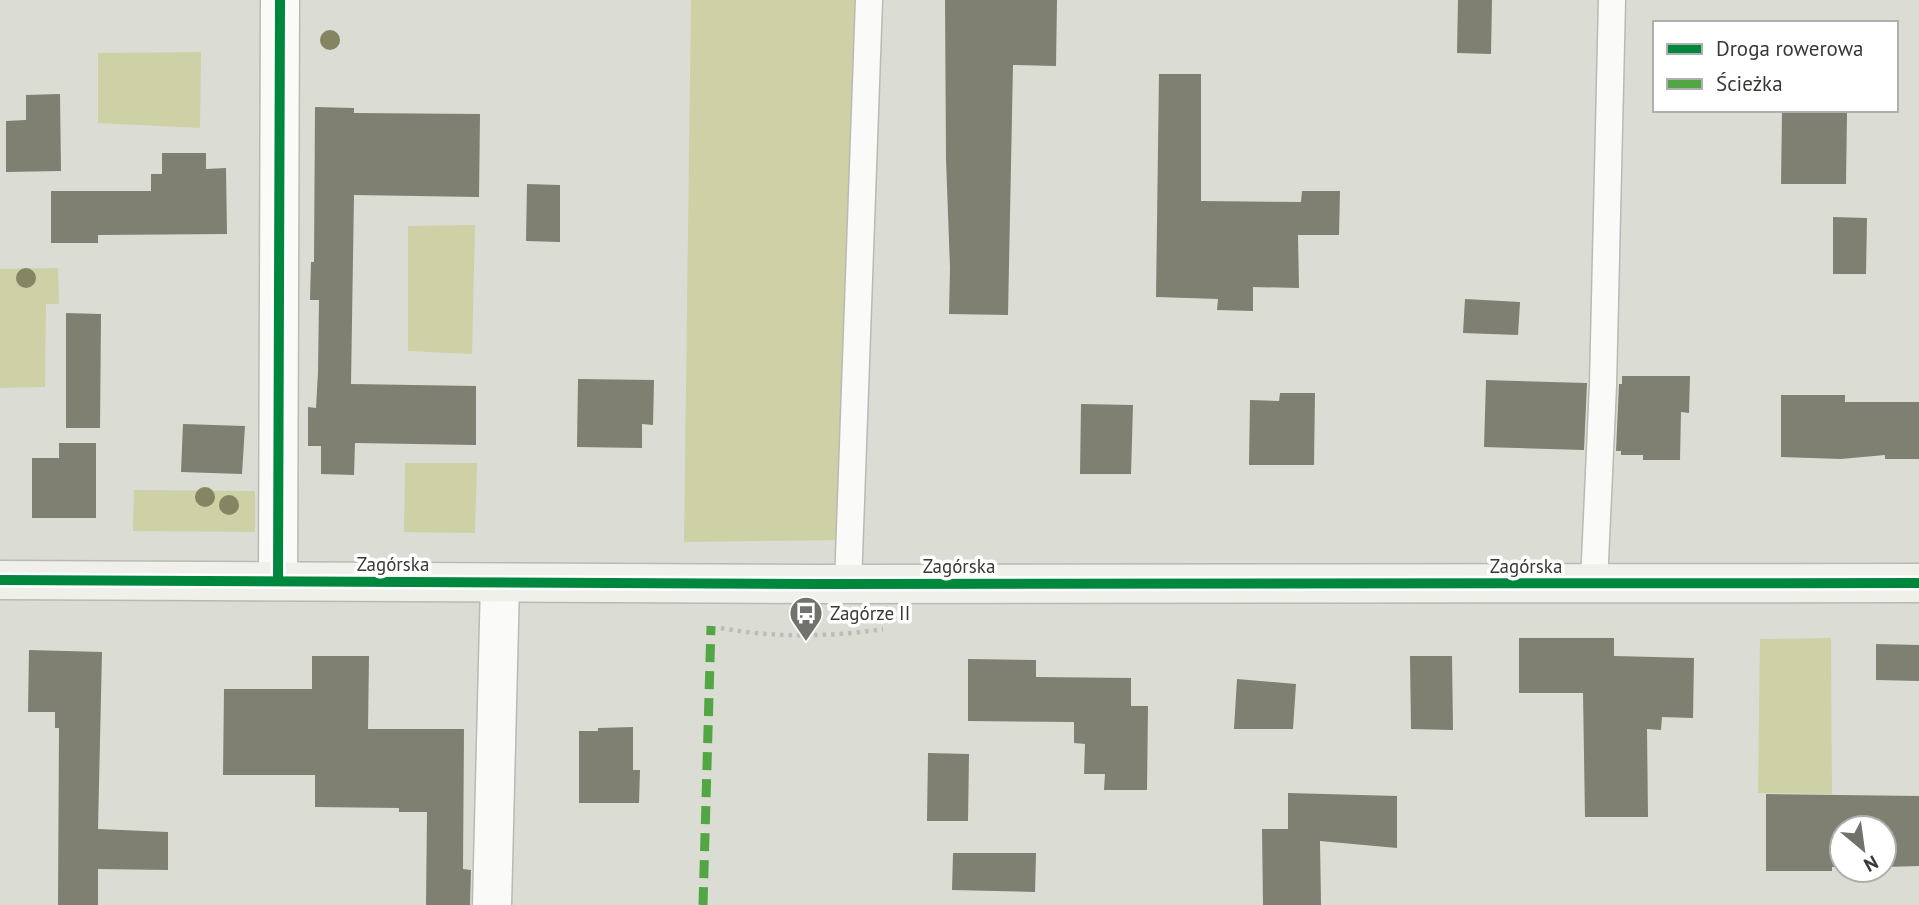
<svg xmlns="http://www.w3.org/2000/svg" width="1919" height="905" viewBox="0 0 1919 905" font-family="'PT Sans',sans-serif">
<rect width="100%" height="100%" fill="#dbdcd4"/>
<path fill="#ced1a6" d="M 691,0 L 858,0 L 837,540 L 684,542 Z
M 201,52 L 200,128 L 98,123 L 98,53 Z
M 475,225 L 472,354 L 408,351 L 408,226 Z
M 58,268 L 59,304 L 46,304 L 45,387 L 0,388 L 0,269 Z
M 405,463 L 477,463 L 475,533 L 404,532 Z
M 134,490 L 255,491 L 255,532 L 133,531 Z
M 1831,638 L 1832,794 L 1758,793 L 1760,639 Z"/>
<path fill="#7f8072" d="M 945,0 L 1057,0 L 1056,66 L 1013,65 L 1008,315 L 949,314 L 950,268 L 946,159 Z
M 1458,0 L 1492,0 L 1491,54 L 1457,53 Z
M 1159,74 L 1201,74 L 1201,201 L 1301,202 L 1302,191 L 1340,191 L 1339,235 L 1298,235 L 1299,288 L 1253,287 L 1253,311 L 1217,310 L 1218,299 L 1156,297 Z
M 60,94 L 61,171 L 6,172 L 6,121 L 26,120 L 26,95 Z
M 315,107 L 354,108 L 354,113 L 480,114 L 479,197 L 354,195 L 351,384 L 476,386 L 476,445 L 355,443 L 354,475 L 321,474 L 321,446 L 308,446 L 308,407 L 316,408 L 318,372 L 319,300 L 310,300 L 311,262 L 314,262 Z
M 1782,112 L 1847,113 L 1846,184 L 1781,184 Z
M 162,153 L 206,153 L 206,169 L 226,168 L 227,234 L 98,235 L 98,243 L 51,243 L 51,191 L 151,191 L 151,174 L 162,174 Z
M 527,184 L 560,185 L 560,242 L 526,241 Z
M 1833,217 L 1867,218 L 1866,274 L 1833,274 Z
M 1465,299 L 1520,302 L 1518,335 L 1463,333 Z
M 66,313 L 101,314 L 100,428 L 66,428 Z
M 1622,376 L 1690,376 L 1689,413 L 1681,412 L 1680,460 L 1643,460 L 1643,455 L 1621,455 L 1621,451 L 1616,451 L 1619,384 L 1622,384 Z
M 578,379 L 654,380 L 653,425 L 642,424 L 642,448 L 577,447 Z
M 1486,380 L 1587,383 L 1584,450 L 1484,447 Z
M 1280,393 L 1315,393 L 1314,465 L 1249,465 L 1250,400 L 1279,401 Z
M 1781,395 L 1845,395 L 1845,402 L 1919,402 L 1919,459 L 1885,459 L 1885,455 L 1841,459 L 1781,457 Z
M 1081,404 L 1133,405 L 1131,474 L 1080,474 Z
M 183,424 L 245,426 L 242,474 L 181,472 Z
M 59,443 L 96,443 L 96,518 L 32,518 L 32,458 L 59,458 Z
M 1519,638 L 1614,638 L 1614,656 L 1694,658 L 1693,718 L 1662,717 L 1661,730 L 1647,729 L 1648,817 L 1585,817 L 1583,693 L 1519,693 Z
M 1876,644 L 1919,645 L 1919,681 L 1876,680 Z
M 29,650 L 102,652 L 98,829 L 168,832 L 168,870 L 98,869 L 98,905 L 58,905 L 59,728 L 55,728 L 55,712 L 28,712 Z
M 312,656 L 369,656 L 368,729 L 464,729 L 463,869 L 471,870 L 470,905 L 426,905 L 427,812 L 399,812 L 399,808 L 315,807 L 315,775 L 223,775 L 224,689 L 312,689 Z
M 1410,656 L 1452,656 L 1453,730 L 1411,729 Z
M 968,659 L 1036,660 L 1036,677 L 1131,678 L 1131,706 L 1148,706 L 1147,790 L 1104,790 L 1105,774 L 1084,774 L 1085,744 L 1074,743 L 1074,722 L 968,721 Z
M 1237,679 L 1296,684 L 1293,729 L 1234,729 Z
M 633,727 L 633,770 L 640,770 L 639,803 L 579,803 L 579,731 L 598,731 L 598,728 Z
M 928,753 L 969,754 L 968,821 L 927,821 Z
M 1288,793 L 1397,796 L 1397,848 L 1320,841 L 1321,905 L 1263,905 L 1262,829 L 1288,829 Z
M 1766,794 L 1919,796 L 1919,866 L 1884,867 L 1884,828 L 1842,828 L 1842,867 L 1832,867 L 1832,871 L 1766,871 Z
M 953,853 L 1036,853 L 1035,892 L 952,890 Z"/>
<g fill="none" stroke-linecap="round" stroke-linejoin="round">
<defs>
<path id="lane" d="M 1594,583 L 1603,385 L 1612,0
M 848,584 L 869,0"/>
<path id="street" d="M 278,581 L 280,0
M 492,905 L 500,583"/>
<path id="secondary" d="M 0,580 L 818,584 L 1919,583"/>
</defs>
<use href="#lane" stroke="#b9bab4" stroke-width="29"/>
<use href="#street" stroke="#b9bab4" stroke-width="41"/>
<use href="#secondary" stroke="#b9bab4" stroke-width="41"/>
<path stroke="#bcbdb9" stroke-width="4.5" stroke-dasharray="3.5 5" stroke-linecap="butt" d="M 721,628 C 773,638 831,637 883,629"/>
<use href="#lane" stroke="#fafaf9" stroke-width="26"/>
<use href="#street" stroke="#fafaf9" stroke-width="38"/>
<use href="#secondary" stroke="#f0f0eb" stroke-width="38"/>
<path stroke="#53a644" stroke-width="9" stroke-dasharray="18 9" stroke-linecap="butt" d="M 703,905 L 711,626"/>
<defs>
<path id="cycleway" d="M 0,580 L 818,584 L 1919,583
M 278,581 L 280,0"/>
</defs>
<use href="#cycleway" stroke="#fff" stroke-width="15"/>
<use href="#cycleway" stroke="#00873e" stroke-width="10"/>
</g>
<g fill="#848663">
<circle cx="330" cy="40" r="10"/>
<circle cx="26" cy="278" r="10"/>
<circle cx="205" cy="497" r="10"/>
<circle cx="229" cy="505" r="10"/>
</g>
<defs>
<symbol id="bus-pin" viewBox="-11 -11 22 30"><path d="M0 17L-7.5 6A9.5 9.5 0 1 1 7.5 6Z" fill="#71726b" stroke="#fff"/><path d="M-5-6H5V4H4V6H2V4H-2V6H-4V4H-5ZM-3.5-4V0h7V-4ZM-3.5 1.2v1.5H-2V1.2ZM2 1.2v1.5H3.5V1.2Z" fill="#fff"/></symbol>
</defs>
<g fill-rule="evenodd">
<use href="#bus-pin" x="787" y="594" width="38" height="52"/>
</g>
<g text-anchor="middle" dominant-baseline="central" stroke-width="7" stroke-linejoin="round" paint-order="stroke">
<g font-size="19" fill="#383933" stroke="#fff">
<text x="393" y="564">Zagórska</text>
<text x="959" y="566">Zagórska</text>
<text x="1526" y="566">Zagórska</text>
</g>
<g font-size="19" fill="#383933" stroke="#fff" text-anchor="start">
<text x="830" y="613">Zagórze II</text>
</g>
</g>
<rect x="1653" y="21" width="245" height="91" fill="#ffffff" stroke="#afb0ad" stroke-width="2"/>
<rect x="1667" y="44" width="35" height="10" fill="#00873e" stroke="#afb0ad" stroke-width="2"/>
<text x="1716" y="56" font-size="21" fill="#383933">Droga rowerowa</text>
<rect x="1667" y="79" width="35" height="10" fill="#53a644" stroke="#afb0ad" stroke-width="2"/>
<text x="1716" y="91" font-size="21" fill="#383933">Ścieżka</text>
<g transform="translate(1863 849) rotate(151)"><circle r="33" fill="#ffffff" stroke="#afb0ad" stroke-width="2"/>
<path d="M0-5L12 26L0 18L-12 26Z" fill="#71726b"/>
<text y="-10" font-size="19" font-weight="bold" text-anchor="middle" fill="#383933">N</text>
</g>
</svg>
